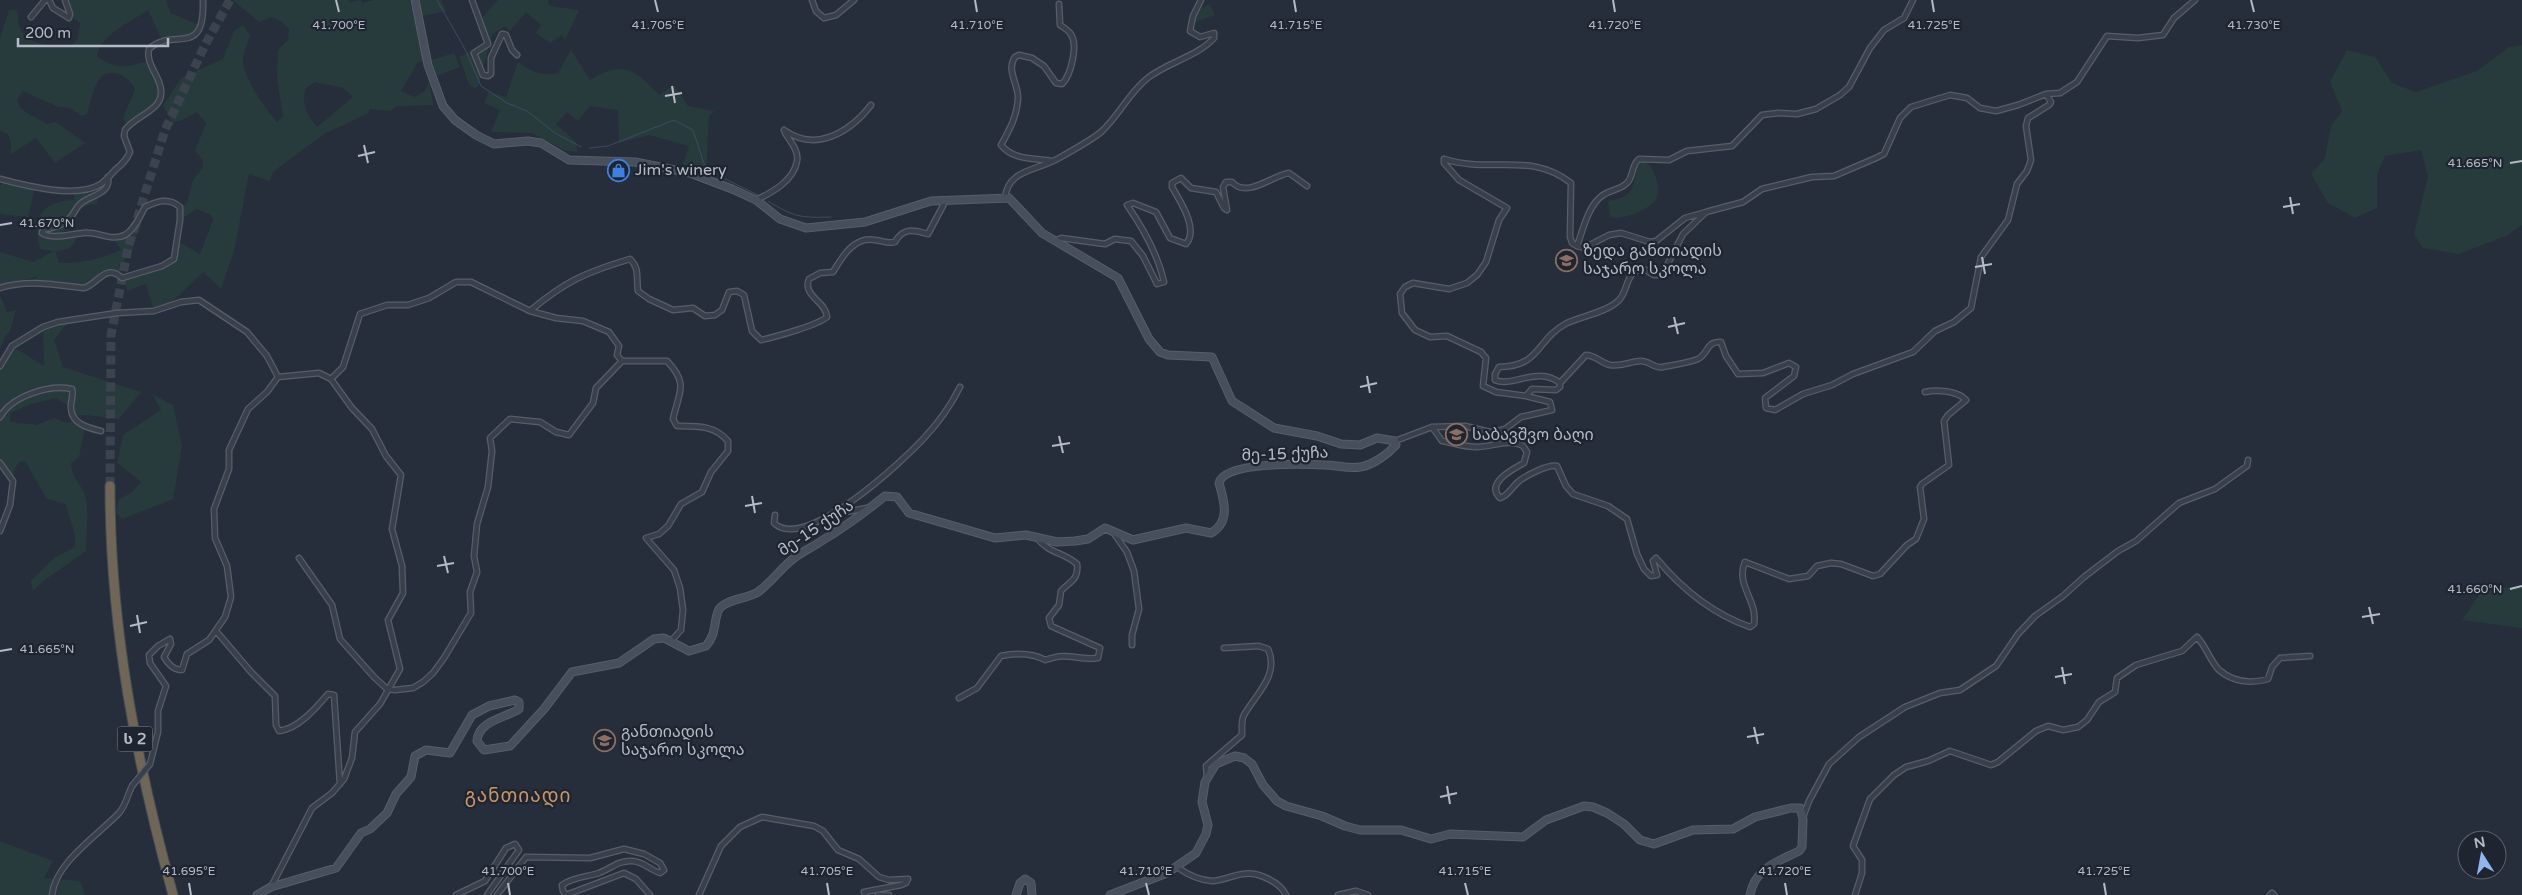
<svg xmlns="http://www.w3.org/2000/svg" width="2522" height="895" viewBox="0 0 2522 895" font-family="'Varela Round','Noto Sans Georgian',sans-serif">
<rect width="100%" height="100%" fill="#252e3a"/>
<path fill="#283b3c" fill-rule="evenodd" d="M 64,0 L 166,0 L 171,13 L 201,26 L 197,34 L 163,42 L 148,10 C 131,22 101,34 97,56 C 118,71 125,67 149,61 L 160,84 L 160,100 L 128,126 L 123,118 L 135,89 C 128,75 107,64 97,83 C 92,92 90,104 87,114 L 82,116 L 70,108 L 58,107 L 23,91 L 17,100 L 20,108 L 27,113 L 47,124 L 56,122 L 85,143 L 55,163 L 36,138 L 11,154 L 11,144 L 8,134 L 0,131 L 0,38 L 9,10 L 17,10 C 18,15 18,22 19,26 C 27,46 54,48 72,45 L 78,38 L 80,23 L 70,14 L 72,8 Z
M 233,0 L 349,0 L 349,2 L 361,0 L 362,3 L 374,0 L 409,0 L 425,61 L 418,62 L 401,91 L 414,97 L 425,91 L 429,81 L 434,110 L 432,105 L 396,106 L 391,111 L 370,109 L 367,114 L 324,134 L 274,171 L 270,181 L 249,174 L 234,251 L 221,289 L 203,272 L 170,304 L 154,311 L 146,284 L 127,291 L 125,279 L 162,266 L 174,259 L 177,241 L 200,254 L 213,220 L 211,215 L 197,209 L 180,220 L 180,207 L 187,203 L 193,180 L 203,167 L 202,159 L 195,151 L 206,123 L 197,112 L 180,121 L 172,122 L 163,106 L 181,78 L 223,59 L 234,31 L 243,25 L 250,35 C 248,43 242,55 243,63 C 245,80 266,109 277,122 L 283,116 L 277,78 L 278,50 L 288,40 L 289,29 L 282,22 L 272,17 L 259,22 ZM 315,82 L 343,88 L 353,97 L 317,127 C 307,114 302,107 305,89 Z
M 417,0 L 441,0 L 446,11 L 423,16 Z
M 498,0 L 548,0 L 549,6 L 579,10 L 565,40 L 562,35 L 550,43 L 536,33 L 541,25 L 526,12 L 510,31 L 505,26 L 492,35 L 478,87 L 474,88 L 469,84 L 459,57 L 486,44 L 489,37 L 481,19 Z
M 1209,4 L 1215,15 L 1194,22 L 1198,10 Z
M 2522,45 L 2522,225 L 2506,236 L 2459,254 L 2423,248 L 2414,234 L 2428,176 L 2421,150 L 2385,156 L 2377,175 L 2377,208 L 2355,218 L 2328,203 L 2311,174 L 2325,158 L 2331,126 L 2342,111 L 2330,82 L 2347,50 L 2375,57 L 2392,83 L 2416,92 L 2477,71 L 2509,47 Z
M 571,50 L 590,80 C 622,59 637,70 659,95 L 674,85 L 688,106 L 714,111 L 709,116 L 706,177 L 682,166 L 689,146 L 649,135 L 619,143 L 618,110 L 590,106 L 578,121 L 567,112 L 556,124 L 576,142 L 577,152 L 564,150 L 532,133 L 491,132 L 500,110 L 484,103 L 489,92 L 506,97 L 518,62 C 531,71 542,77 558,73 Z
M 454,53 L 460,67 L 437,76 L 431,60 Z
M 1645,161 C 1655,168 1664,194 1653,203 C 1644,211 1622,221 1610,217 L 1608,201 C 1634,198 1633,187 1638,165 Z
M 4,182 L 35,187 L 28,217 L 0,214 L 0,185 Z
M 100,184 L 106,188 L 98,196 L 97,204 L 88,205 L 81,209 L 80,205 L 72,216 L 69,229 L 55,235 L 77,235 C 73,248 69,250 55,251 L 59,263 C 85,263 97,260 121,250 L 113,238 C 140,230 133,211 154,203 L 144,213 L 140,230 L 134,239 L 132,252 L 119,265 L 121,274 L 110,271 L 86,286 L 87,280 L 84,287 L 63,284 L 56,279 L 59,283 L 32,281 L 38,276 L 0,287 L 0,252 L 33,262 L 54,251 L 40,249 C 32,219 40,201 74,200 L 75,190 Z
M 0,295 L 7,312 L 16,310 L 10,331 L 5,337 L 0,349 Z
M 69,321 L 54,340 L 63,367 L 141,392 L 119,419 L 86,415 L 74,416 L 70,407 L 56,398 L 31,404 L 10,413 L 10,422 L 37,425 L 54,418 L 67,423 L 76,420 L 85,427 L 79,457 L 71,463 C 72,481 83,484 86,499 C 89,517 86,533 86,551 L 42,582 L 33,591 L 31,581 L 54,558 L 75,547 C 77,530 69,521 66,504 L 47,499 L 25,461 L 19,462 L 15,468 L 13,481 L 0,463 L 0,366 L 12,346 L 44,366 L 43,327 Z
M 152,394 L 173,405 L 182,446 L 173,499 L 122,519 L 116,512 L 119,499 L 131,493 L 141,482 L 117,463 L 123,435 L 161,410 Z
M 2522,587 L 2522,628 L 2462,620 L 2483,589 Z
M 0,841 L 53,861 L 44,878 L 80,881 L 85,895 L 0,895 Z"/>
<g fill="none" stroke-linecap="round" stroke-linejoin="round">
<path stroke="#3c4b62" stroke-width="1" d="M 437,0 L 466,51 L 481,86 L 507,103 L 527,111 L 555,133 L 581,147
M 589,148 L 608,146 L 674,120 L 693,130 L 704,164 L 711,170
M 719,176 L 758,195
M 768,201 C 794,217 800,218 831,217"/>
<path stroke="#3b434f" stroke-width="9" stroke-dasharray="9 4.5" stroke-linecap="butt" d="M 110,486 L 111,335 L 128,248 L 165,130 L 205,45 L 230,0"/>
<defs>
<path id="street" d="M 49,0 L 53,8 L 69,18 L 70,14 L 65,0
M 472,0 L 488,44 L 474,53 L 483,75 L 488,76 L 491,74 L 491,58 L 502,34 L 506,35 L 512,50 L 517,55
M 812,0 L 816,11 L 824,18 L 836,15 L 854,0
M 31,17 L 45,0
M 784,130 C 816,153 850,132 871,105
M 1444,159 L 1444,163 L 1459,180 L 1507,208 L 1499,220 L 1486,262 L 1477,275 L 1467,283 L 1449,289 L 1413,283 L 1405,287 L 1400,294 L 1402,313 L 1415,330 L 1430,337 L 1447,336 L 1481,352 L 1486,358 L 1483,386 L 1496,392 L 1526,396
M 1444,159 C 1491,174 1530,151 1571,183 L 1570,237 L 1572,243 L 1577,246
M 1052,161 C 1033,158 1013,160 1001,145 C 1010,129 1017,116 1018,98 C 1018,83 1006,70 1015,57 L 1019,55 L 1032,58 L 1044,66 L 1056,83 L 1062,84 C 1071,75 1079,44 1070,33 C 1068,30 1063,27 1060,25 L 1059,4
M 0,179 C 26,186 77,199 101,184 C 106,180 111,175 115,170 C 121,165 127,160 130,152 L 124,136 L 125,130 C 137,113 170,110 159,82 C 155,71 146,61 149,49 C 173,26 205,60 203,0
M 1005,198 C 1008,169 1037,171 1059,158 C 1068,153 1094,138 1101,132 C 1119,116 1129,92 1149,77 C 1169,62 1198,56 1214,38 L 1214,33 L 1200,37 L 1190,31 L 1193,16 L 1201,0
M 756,200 C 771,193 794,181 797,161 C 799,151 790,141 785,133
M 1706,212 L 1743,202 L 1762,189 L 1812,177 L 1834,176 L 1876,158 L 1884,154 L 1900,118 L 1911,107 L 1950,95 L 1967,98 L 1980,108 L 1996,111 L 2018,105 L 2046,94 L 2060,93 L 2077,82 L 2107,36 L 2138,38 L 2163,35 L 2174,18 L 2195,0
M 1056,241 L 1061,238 L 1105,244 L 1115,239 L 1131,241 L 1143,256 L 1157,284 L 1164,282 C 1158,255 1143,228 1127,205 L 1133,203 L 1156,212 L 1170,238 L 1186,244 C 1199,229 1180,201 1172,187 L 1172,183 L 1181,178 L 1191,188 L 1216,192 L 1224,208 L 1227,210 L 1223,187 L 1226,182 L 1232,182 C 1247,199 1273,175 1289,173 L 1307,186
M 0,288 C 28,279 55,285 84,288 C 97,285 106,262 122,278 L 162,266 L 174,259 L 180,220 L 180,207 C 169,197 157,201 145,207 C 140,216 135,229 125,235 C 111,242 98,231 83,233 C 72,234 52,240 42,233 L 43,230 C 55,227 66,225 73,214 C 75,211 77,207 80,204 C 89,195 111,195 108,177
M 530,311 C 565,281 587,272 630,259 C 640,268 636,279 638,291 L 649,299 L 673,310 L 693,308 L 705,316 L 715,315 L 722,310 L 729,292 L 737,291 L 744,295 L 752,331 L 761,340 C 775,337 818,325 827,317 C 826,301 802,296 809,279 L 820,273 L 833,272 C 842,257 854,236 875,240 C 883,241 888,244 895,242 C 903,227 914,230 928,234 L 946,200
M 0,366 L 12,346 L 43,327 L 58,322 L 117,313 L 154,311 L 181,302 L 199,300 L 247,332 L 267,356 L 278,377
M 331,379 L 343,367 L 360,314 L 387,305 L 408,305 L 429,298 L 456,282 L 471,282 L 530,311 L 556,318 L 583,321 L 609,332 L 619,346 L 617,355 L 622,361 L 667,361 C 689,384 679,392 673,419 L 677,426 C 697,426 714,425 728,441 L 728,451 L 711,472 L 702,492 L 681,504 L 668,526 L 659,534 L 646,538 L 674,570 L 680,588 L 683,610 L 681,630 L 671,641
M 1560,383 L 1586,355 C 1595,355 1601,363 1610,365 C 1622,367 1631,361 1641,361 C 1650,361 1654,369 1663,367 C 1674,365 1688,363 1698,359 C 1709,353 1706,341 1721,342 L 1726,356 L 1738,374 L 1763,373 L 1789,363 L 1796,367 L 1794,376 L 1765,398 L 1766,408 L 1775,410 L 1803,394 L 1832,385 L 1853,374 L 1913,352 L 1935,331 L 1954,322 L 1971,308 L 1981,257 L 2008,220 L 2017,184 L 2027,171 L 2031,160 L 2026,126 L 2028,118 L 2049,105 L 2051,102 L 2046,94
M 0,417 C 12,396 49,384 72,389 C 74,396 70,402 71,409 C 72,424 89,428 101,431
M 1432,427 L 1442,441 C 1453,443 1465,447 1477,447 C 1491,447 1510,438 1523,446 L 1527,452 L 1524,463 C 1513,469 1485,483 1500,498 C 1508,496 1511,488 1518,482 C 1525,476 1548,464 1557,466 L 1566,486 L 1573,494 L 1608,506 L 1627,519 L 1637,554 L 1644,569 L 1651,576 L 1657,575 L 1653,561 L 1656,558 C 1681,588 1713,614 1750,627 L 1754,624 C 1758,600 1735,585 1745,562 L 1789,579 L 1808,576 L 1817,566 L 1831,563 L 1841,564 L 1873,576 L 1880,574 L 1907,545 L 1916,539 L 1924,519 L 1920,487 L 1922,484 L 1949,465 L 1944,421 L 1948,415 L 1966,400 C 1958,391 1937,389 1925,392
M 1395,441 L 1432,427 L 1465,426 L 1490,432 L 1497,431 L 1505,429 L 1521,417 L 1552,410 L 1550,402 L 1526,396 L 1532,389 L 1556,390 L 1560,387 L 1560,383 C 1538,365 1512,388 1495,380 L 1495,374 L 1499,367 C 1542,366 1535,340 1567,323 C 1582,316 1604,313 1617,302 C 1630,292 1623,271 1644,269 L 1654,275 L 1662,275 L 1683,234 L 1706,212 L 1685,218 L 1656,241 L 1650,242 L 1621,233 L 1609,235 L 1584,248 L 1577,246 C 1583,230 1588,205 1603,195 C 1612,189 1620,190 1627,183 C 1634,176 1631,165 1639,159 L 1669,160 L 1687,151 L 1732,146 L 1762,115 L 1778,113 L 1797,114 L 1816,109 L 1840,95 L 1849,87 L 1870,48 L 1884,30 L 1904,18 L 1913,0
M 0,463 L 13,481 L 10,505 L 0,531
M 835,514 L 867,508
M 775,515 L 774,523 C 805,553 903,461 925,437 C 939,422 951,405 960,387
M 1113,532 L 1127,552 L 1134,571 L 1139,609 L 1132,635 L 1132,645
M 299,558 L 332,605 L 340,639 L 374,677 L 387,689 L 395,690 L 413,688 L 423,682 L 433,673 L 444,658 L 471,613 L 470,592 L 477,572 L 474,556 L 477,524 L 488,487 L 492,451 L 490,438 L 510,419 L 540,422 L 556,432 L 569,435 L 593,403 L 596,388 L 622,361
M 216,631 L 251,672 L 275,696 L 276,725 L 279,731 C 298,729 316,708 328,694 L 334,695 L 340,784
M 959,698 L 977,688 L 1001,656 C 1016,653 1032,653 1045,660 C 1071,651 1075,661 1098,658 L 1100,648 L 1051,626 L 1049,618 L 1059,605 L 1061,591 C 1070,581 1079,580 1077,564 C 1062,551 1051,555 1037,538
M 150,764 L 158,732 L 158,711 L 166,686 L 150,663 L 149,655 L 158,646 L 170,639 L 171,644 L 164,657 C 168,664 173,670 182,670 L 187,654 L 209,640 L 225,617 L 231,597 L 227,566 L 215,538 L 214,509 L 229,469 L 229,450 L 248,409 L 267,392 L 278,377 L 319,373 L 331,379 L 352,408 L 372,429 L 386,456 L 401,475 L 392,529 L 402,566 L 403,593 L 388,620 L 400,669 L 380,704 L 355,732 L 352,758 L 344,779 L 332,793 L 312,808 L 271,887
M 1207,777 L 1206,766 L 1242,735 C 1242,729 1241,720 1244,715 C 1255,695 1280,675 1268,649 L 1259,646 L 1224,648
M 1803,817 L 1809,801 L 1829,764 L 1859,737 L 1905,707 L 1940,693 L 1960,690 L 1996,666 L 2018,634 L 2035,616 L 2063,596 L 2084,577 L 2118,551 L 2136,541 L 2179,503 L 2215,489 L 2247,466 L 2248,460
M 1177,867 C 1188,875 1198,880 1212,881 C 1222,881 1233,875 1243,874 C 1257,871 1280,882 1286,895
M 52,895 C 55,863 97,836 119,813 C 125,807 128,794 132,786
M 456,895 L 485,881 L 506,848 L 515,844 L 519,850 L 487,895
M 497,895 L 526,857 L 590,858 L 624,849 L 644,854 L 660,863 L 664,870 L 660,873 C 650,870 643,861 632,861 C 619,860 610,869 599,873 C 587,877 573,877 562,885 L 563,891 L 566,895 L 624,873 L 636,879 L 650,895
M 699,895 L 721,846 L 740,827 L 762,817 L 814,826 L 823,831 L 838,850 L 859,859 L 879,877 L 889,880 L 908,879 L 906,883 L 901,885 L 864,892 L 865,895
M 878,895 L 889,895
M 1338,895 L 1356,891 L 1368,895
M 1855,895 L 1862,873 L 1862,860 L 1853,846 L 1870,799 L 1894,775 L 1906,767 L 1928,761 L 1950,751 L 1991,765 L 1998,762 L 2036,731 L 2048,726 L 2063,730 L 2078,727 L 2087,720 L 2099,702 L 2115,692 L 2117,678 L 2136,665 L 2182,651 L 2197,637 C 2206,646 2210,661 2219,670 C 2233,682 2251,684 2268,679 L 2272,667 L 2280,658 L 2310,656
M 2270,895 L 2272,893 L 2274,895"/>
<path id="secondary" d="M 257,895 L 271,887 L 336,868 L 361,833 L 370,829 L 387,813 L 396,794 L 411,777 L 415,756 L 426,750 L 450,753 L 472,715 L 489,706 L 515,700 L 519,702 L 519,709 C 505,718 478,721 477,741 L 484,750 L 510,746 L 544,709 L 572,672 L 619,663 L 654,639 L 664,638 L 689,651 L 706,646 C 718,633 713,616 720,608 C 728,599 747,599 758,592 C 772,582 782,566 797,556 C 805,550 815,546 823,540 C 845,527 865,512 885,496 L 897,497 L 909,513 L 995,538 L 1026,535 L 1057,542 L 1075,541 L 1088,539 L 1105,528 L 1133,540 L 1186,528 L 1211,533 C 1231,522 1224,500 1219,483 C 1223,461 1306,464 1325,465 C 1336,465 1349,469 1360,467 C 1373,465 1388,454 1396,445 L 1395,441 L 1377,438 L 1360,445 L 1341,444 L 1317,436 L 1274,428 L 1232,401 L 1212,357 L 1168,355 L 1160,352 L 1149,339 L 1118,278 L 1042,233 L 1009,198 L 931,201 L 865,222 L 806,228 L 780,219 L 756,200 L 732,189 L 690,173 L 635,162 L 569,160 L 541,143 L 528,141 L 494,144 L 476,135 L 455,120 L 443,106 L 428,65 L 415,0
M 1016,895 L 1020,883 L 1025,879 L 1031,883 L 1032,895
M 1110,895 L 1167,873 L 1196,853 L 1206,834 L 1208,825 L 1202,802 L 1205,782 L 1216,764 L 1235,756 L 1244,758 L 1252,764 L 1263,785 L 1277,801 L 1286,806 L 1322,816 L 1345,826 L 1360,830 L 1401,830 L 1431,839 L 1450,834 L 1523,837 L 1546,820 L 1584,806 L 1593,807 L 1607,813 L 1624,824 L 1640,840 L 1654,844 L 1693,830 L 1733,829 L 1755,817 L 1791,808 L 1800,808 L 1803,819 L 1802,847 L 1799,851 C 1777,862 1755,868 1750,895"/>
<path id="highway" d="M 110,486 C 110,627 136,760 173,895"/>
</defs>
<use href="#street" stroke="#575e69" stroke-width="7"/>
<use href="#secondary" stroke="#575e69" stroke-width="9"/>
<use href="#highway" stroke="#444b56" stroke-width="11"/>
<use href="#street" stroke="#39404b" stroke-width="4.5"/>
<use href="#secondary" stroke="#474f5d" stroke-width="7"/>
<use href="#highway" stroke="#706657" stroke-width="9"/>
<defs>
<path id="street-bridge" d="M 132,786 L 150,764"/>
</defs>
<use href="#street-bridge" stroke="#575e69" stroke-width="7" stroke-linecap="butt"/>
<use href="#street-bridge" stroke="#39404b" stroke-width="4.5"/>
</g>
<path fill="none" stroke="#b5bbc6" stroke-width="2" d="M 336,0 L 339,12M 655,0 L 658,12M 975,0 L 977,12M 1294,0 L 1296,12M 1613,0 L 1615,12M 1932,0 L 1934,12M 2251,0 L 2254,12M 672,86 L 675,103M 665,96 L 682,93M 364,145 L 368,163M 358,156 L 375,152M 2510,163 L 2522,161M 2290,197 L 2293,214M 2283,207 L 2300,204M 0,225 L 12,223M 1982,257 L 1985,274M 1975,267 L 1992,264M 1674,317 L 1678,334M 1668,327 L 1685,323M 1367,376 L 1370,393M 1360,387 L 1377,383M 1059,436 L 1063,453M 1052,446 L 1070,443M 752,496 L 755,513M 745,506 L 762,503M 444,556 L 448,573M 437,566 L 454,563M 2510,589 L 2522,586M 2369,607 L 2373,624M 137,615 L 140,633M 2362,617 L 2380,614M 130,626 L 147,622M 0,651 L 12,649M 2062,667 L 2065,684M 2055,677 L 2072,674M 1754,727 L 1758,744M 1747,737 L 1764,734M 1447,786 L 1450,804M 1440,797 L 1457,793M 189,883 L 191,895M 508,883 L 510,895M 827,883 L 829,895M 1146,883 L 1149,895M 1465,883 L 1468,895M 1785,883 L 1787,895M 2104,883 L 2106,895"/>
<defs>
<symbol id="shop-ring" viewBox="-11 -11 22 22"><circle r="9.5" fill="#1e2530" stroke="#3f7fe0" stroke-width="1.5"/><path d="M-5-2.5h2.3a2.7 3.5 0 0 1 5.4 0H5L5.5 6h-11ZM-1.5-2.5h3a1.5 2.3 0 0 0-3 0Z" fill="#3f7fe0"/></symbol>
<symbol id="school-ring" viewBox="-11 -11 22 22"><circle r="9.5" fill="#1e2530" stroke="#8d6e63" stroke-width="1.5"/><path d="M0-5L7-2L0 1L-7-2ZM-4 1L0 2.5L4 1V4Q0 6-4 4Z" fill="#8d6e63"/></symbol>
</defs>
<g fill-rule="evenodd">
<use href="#shop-ring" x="606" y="158" width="25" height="25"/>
<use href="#school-ring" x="1554" y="248" width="25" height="25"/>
<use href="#school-ring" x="1444" y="422" width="25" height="25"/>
<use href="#school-ring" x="592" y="728" width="25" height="25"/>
</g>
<g text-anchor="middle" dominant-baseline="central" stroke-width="4.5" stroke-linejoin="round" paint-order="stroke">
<rect fill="#1e2530" stroke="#888e99" stroke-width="1" x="117.5" y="726.5" width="35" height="25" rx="4"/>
<g font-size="15" font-weight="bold" fill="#b5bbc6">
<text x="135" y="739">ს 2</text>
</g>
<g font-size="16" fill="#b5bbc6" stroke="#1e2530" text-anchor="start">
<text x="635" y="170">Jim's winery</text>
<text x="1583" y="251">ზედა განთიადის<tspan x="1583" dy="18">საჯარო სკოლა</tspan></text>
<text x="1472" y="435">საბავშვო ბაღი</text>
<text x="621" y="732">განთიადის<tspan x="621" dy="18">საჯარო სკოლა</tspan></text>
</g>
<g font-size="16" fill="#b5bbc6" stroke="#1e2530">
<text transform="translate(1285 454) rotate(-2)">მე-15 ქუჩა</text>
<text transform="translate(816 528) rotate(-34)">მე-15 ქუჩა</text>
</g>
<g font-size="19" letter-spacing="1" fill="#cb956b" stroke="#1e2530">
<text x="518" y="796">განთიადი</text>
</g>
</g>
<g font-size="12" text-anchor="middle" fill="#b5bbc6" stroke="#1e2530" stroke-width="4.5" stroke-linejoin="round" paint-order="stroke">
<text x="339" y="29">41.700°E</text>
<text x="658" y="29">41.705°E</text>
<text x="977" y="29">41.710°E</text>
<text x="1296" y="29">41.715°E</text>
<text x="1615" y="29">41.720°E</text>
<text x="1934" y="29">41.725°E</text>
<text x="2254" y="29">41.730°E</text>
<text x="2475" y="167">41.665°N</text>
<text x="47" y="227">41.670°N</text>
<text x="2475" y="593">41.660°N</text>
<text x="47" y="653">41.665°N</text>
<text x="189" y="875">41.695°E</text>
<text x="508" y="875">41.700°E</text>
<text x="827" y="875">41.705°E</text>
<text x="1146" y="875">41.710°E</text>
<text x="1465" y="875">41.715°E</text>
<text x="1785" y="875">41.720°E</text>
<text x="2104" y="875">41.725°E</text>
</g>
<g transform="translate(2482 855) rotate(349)"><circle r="24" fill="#1e2530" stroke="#5a616c"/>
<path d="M0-4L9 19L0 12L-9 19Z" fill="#91b5ee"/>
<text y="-8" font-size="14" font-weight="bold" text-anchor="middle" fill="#b5bbc6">N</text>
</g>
<path d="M18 38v8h150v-8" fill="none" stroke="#b5bbc6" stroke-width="2.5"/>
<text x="25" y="38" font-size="15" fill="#b5bbc6" stroke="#1e2530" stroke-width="4" paint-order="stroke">200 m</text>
</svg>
